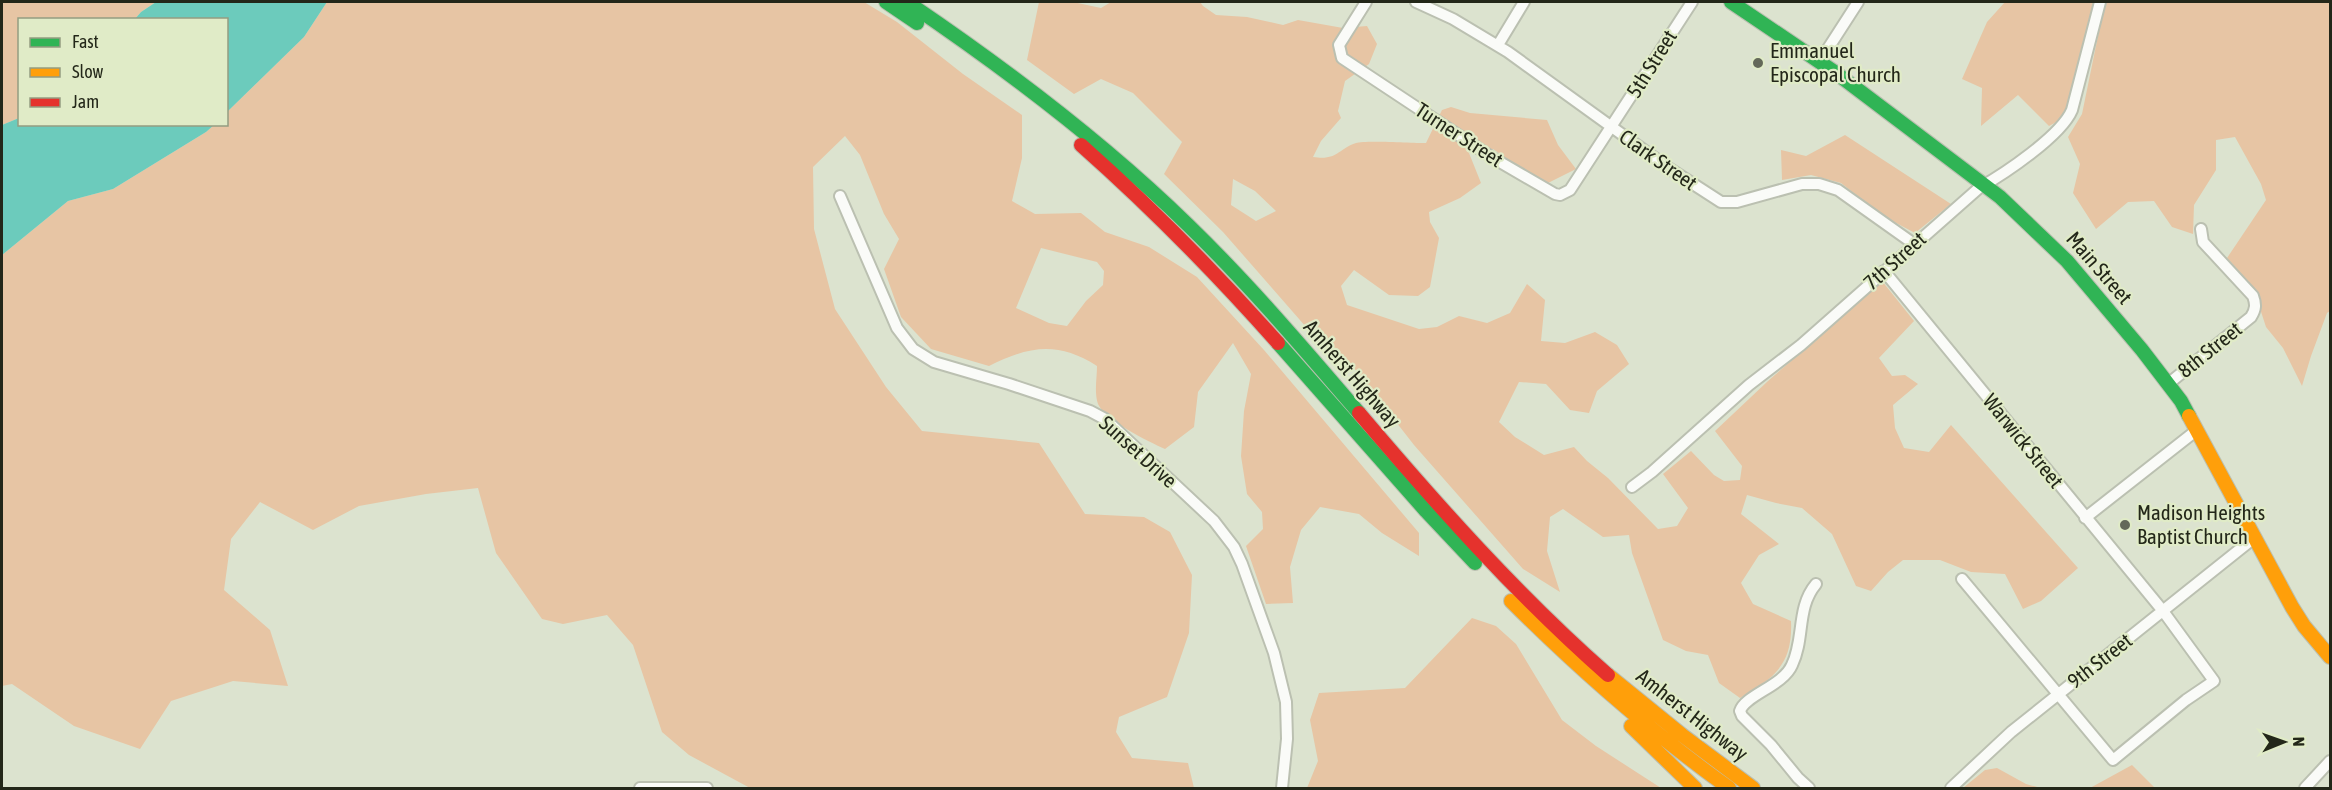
<svg xmlns="http://www.w3.org/2000/svg" width="2332" height="790" font-family="'Asap Condensed',sans-serif">
  <style>
    .green { fill: #e7c5a4; fill-rule: evenodd }
    .water { fill: #6ccbbc }
    .lines { fill: none; stroke-linecap: round; stroke-linejoin: round }
    .street-casing { stroke: #bbc0b1; stroke-width: 14 }
    .fast-casing { stroke: #bbc0b1; stroke-width: 16 }
    .slow-casing { stroke: #bbc0b1; stroke-width: 16 }
    .jam-casing { stroke: #bbc0b1; stroke-width: 16 }
    .street { stroke: #fafbf8; stroke-width: 10 }
    .fast { stroke: #30b455; stroke-width: 14 }
    .slow { stroke: #ff9f0a; stroke-width: 14 }
    .jam { stroke: #e5322d; stroke-width: 14 }
    .poi-dot { fill: #646959; stroke: #e0ebc7; stroke-width: 2 }
    .labels { text-anchor: middle; stroke-width: 4.5; stroke-linejoin: round; paint-order: stroke }
    .poi-label { font-size: 21px; fill: #232719; stroke: #e0ebc7; text-anchor: start }
    .street-label { font-size: 21px; fill: #232719; stroke: #e0ebc7 }
  </style>
  <rect width="100%" height="100%" fill="#dce3cf"/>
  <!-- green -->
  <path class="green" d="M2,2H156L141,12L135,19L20,20L19,118L2,125Z
    M327,2H864L897,22L963,74L1022,115V158L1012,201L1035,214L1081,213L1105,232L1149,247L1197,277L1264,350L1419,533V556L1382,533L1359,514L1320,507L1301,530L1290,567L1293,603L1266,604L1246,546L1263,529L1262,512L1247,494L1241,456L1244,411L1251,374L1233,343L1198,392L1194,427L1165,449C1149,442 1105,420 1098,404C1094,392 1097,378 1097,366C1058,341 1029,346 989,366L931,349L901,317L884,269L899,239L884,214L860,155L845,136L813,167L814,229L835,309L886,387L922,431L1039,443L1085,514L1144,517L1170,532L1192,575L1189,633L1167,697L1119,717L1116,732L1132,758L1188,763L1194,788H750L689,755L662,732L633,645L607,615L563,624L542,619L496,553L478,488L426,494L359,506L313,530L260,502L231,539L224,590L270,630L288,686L233,681L171,701L140,749L74,726L12,684L2,686V255L68,201L113,189L206,132L214,125L226,124L227,112L304,37ZM1041,248L1097,262L1104,271L1103,285L1086,301L1067,326L1049,323L1016,308Z
    M1039,2H1073L1101,8L1111,2H1200L1203,6L1216,15L1247,17L1283,25L1298,20L1343,28L1367,26L1377,44L1369,64L1345,81L1338,111L1341,118L1321,141L1313,157C1337,161 1338,149 1356,143C1364,140 1413,143 1426,143L1442,110L1451,107L1470,113L1547,120L1558,145L1576,169L1548,183L1520,168L1493,149L1469,153L1481,183L1460,198L1429,212L1430,222L1439,238L1430,287L1418,296L1389,295L1354,270L1341,286L1347,305L1419,329L1437,327L1459,316L1487,323L1510,313L1527,284L1545,300L1541,341L1565,343L1595,332L1617,345L1629,364L1597,391L1589,413L1570,410L1546,384L1519,382L1499,422L1515,437L1544,455L1574,447L1587,461L1608,478L1658,529L1677,526L1688,508L1663,474L1691,451L1714,475L1724,481L1740,480L1742,466L1715,431L1768,381L1882,281L1914,321L1879,358L1892,376L1905,375L1918,384L1893,405L1895,428L1904,448L1929,452L1951,425L2078,568L2041,601L2023,609L2005,574L1971,572L1940,560H1903L1888,572L1871,591L1856,586L1832,534L1802,508L1776,503L1747,495L1741,514L1779,544L1759,555L1741,583L1753,604L1791,621C1793,665 1774,678 1740,698L1719,683L1708,655L1686,651L1663,640L1632,553L1629,535L1603,537L1563,509L1550,517L1547,551L1560,592L1523,569L1414,445L1350,363L1313,335L1223,232L1164,174L1182,142L1133,93L1101,79L1074,94L1027,60ZM1233,179L1255,191L1276,211L1256,221L1231,205Z
    M2005,2H2096L2064,118L2049,126L2018,95L1981,126L1982,88L1962,79L1987,22Z
    M2105,2H2330V311L2327,313L2311,356L2302,386L2283,348L2266,327L2253,287L2227,258L2266,200L2261,184L2235,137L2216,140V170L2194,205L2193,234L2172,227L2154,201L2128,202L2096,229L2073,193L2080,164L2068,137L2082,114Z
    M1845,135L1951,204L1915,233L1883,216L1841,183L1811,175L1782,180L1781,150L1806,156Z
    M1472,618L1496,626L1516,644L1562,720L1596,746L1661,788H1307L1318,761L1310,720L1319,693L1405,688Z
    M2132,765L2155,788H2090Z
    M1997,768L2026,784L2041,788H1963L1985,770Z"/>
  <!-- water -->
  <path class="water" d="M156,2H327L304,37L227,112L226,20L135,19L141,12Z
    M19,118L20,124L214,125L206,132L113,189L68,201L2,255V125Z"/>
  <g class="lines">
    <!-- street casing -->
    <g class="street-casing">
      <path id="street" d="M1366,2L1339,45L1342,58L1493,158L1555,194L1560,195L1570,190L1692,2
        M1416,2L1453,19L1508,52L1670,169L1721,202H1737L1802,184H1819L1838,190L1914,244
        M1498,45L1524,2
        M1820,61L1858,2
        M840,196L897,328L913,349L934,362L1009,384L1090,411L1105,419L1214,521L1234,547L1242,564L1274,653L1286,702L1287,739L1282,788
        M1884,271L2163,611L2214,681L2186,700L2113,760L1962,579
        M2168,384L2251,317C2256,309 2256,304 2253,296L2203,242L2201,229
        M1632,487L1652,472L1749,385L1801,345L1979,188C2004,174 2061,136 2072,110L2100,2
        M2085,518L2197,430
        M640,788H707
        M1809,788L1798,778L1771,745L1742,716L1740,711C1745,695 1783,686 1792,665C1805,638 1796,608 1816,584
        M1951,788L2011,732L2254,538
        M2305,788L2330,761"/>
    </g>
    <!-- fast casing -->
    <g class="fast-casing">
      <path id="fast" d="M886,2L917,23
        M907,2C1006,69 1102,141 1188,225C1249,284 1304,349 1359,413
        M1731,2L1836,73L2000,197L2067,261L2142,350L2181,401L2189,416
        M1278,343L1426,511L1475,563"/>
    </g>
    <!-- slow casing -->
    <g class="slow-casing">
      <path id="slow" d="M2189,416L2292,607L2304,626L2330,657
        M1511,601C1579,669 1651,732 1729,788
        M1608,675L1682,735L1753,788
        M1631,726L1695,788"/>
    </g>
    <!-- jam casing -->
    <g class="jam-casing">
      <path id="jam" d="M1081,145C1151,207 1216,273 1278,343
        M1359,413C1437,505 1517,595 1608,675"/>
    </g>
    <!-- street -->
    <use href="#street" class="street"/>
    <!-- fast -->
    <use href="#fast" class="fast"/>
    <!-- slow -->
    <use href="#slow" class="slow"/>
    <!-- jam -->
    <use href="#jam" class="jam"/>
  </g>
  <!-- markers -->
  <g class="poi-dot">
    <circle cx="1758" cy="63" r="6"/>
    <circle cx="2125" cy="525" r="6"/>
  </g>
  <g class="labels">
    <!-- poi labels -->
    <g class="poi-label">
      <text x="1770" y="58">Emmanuel<tspan x="1770" dy="24">Episcopal Church</tspan></text>
      <text x="2137" y="520">Madison Heights<tspan x="2137" dy="24">Baptist Church</tspan></text>
    </g>
    <!-- street labels -->
    <g class="street-label">
      <text transform="translate(1652 64) rotate(-58)" y="7">5th Street</text>
      <text transform="translate(1459 135) rotate(33)" y="7">Turner Street</text>
      <text transform="translate(1658 160) rotate(35)" y="7">Clark Street</text>
      <text transform="translate(1895 261) rotate(-42)" y="7">7th Street</text>
      <text transform="translate(2099 268) rotate(49)" y="7">Main Street</text>
      <text transform="translate(2210 350) rotate(-39)" y="7">8th Street</text>
      <text transform="translate(1352 374) rotate(49)" y="7">Amherst Highway</text>
      <text transform="translate(2023 441) rotate(51)" y="7">Warwick Street</text>
      <text transform="translate(1138 452) rotate(42)" y="7">Sunset Drive</text>
      <text transform="translate(2100 661) rotate(-38)" y="7">9th Street</text>
      <text transform="translate(1692 715) rotate(38)" y="7">Amherst Highway</text>
    </g>
  </g>
  <!-- border -->
  <rect width="2332" height="790" fill="none" stroke="#232719" stroke-width="6"/>
  <!-- legend -->
  <rect x="18" y="18" width="210" height="108" fill="#e0ebc7" stroke="#949d81" stroke-width="1.5"/>
  <rect x="30" y="38" width="30" height="9" fill="#30b455" stroke="#949d81" stroke-width="1.5"/>
  <text x="72" y="48" font-size="18" fill="#232719">Fast</text>
  <rect x="30" y="68" width="30" height="9" fill="#ff9f0a" stroke="#949d81" stroke-width="1.5"/>
  <text x="72" y="78" font-size="18" fill="#232719">Slow</text>
  <rect x="30" y="98" width="30" height="9" fill="#e5322d" stroke="#949d81" stroke-width="1.5"/>
  <text x="72" y="108" font-size="18" fill="#232719">Jam</text>
  <!-- north arrow -->
  <g transform="translate(2284 742) rotate(89)" stroke="#e0ebc7" stroke-width="4.5" paint-order="stroke">
  <path d="M0-4.5L10 22L0 15L-10 22Z" fill="#232719"/>
  <text y="-9" font-size="16" font-weight="bold" text-anchor="middle" fill="#232719">N</text>
  </g>
</svg>
